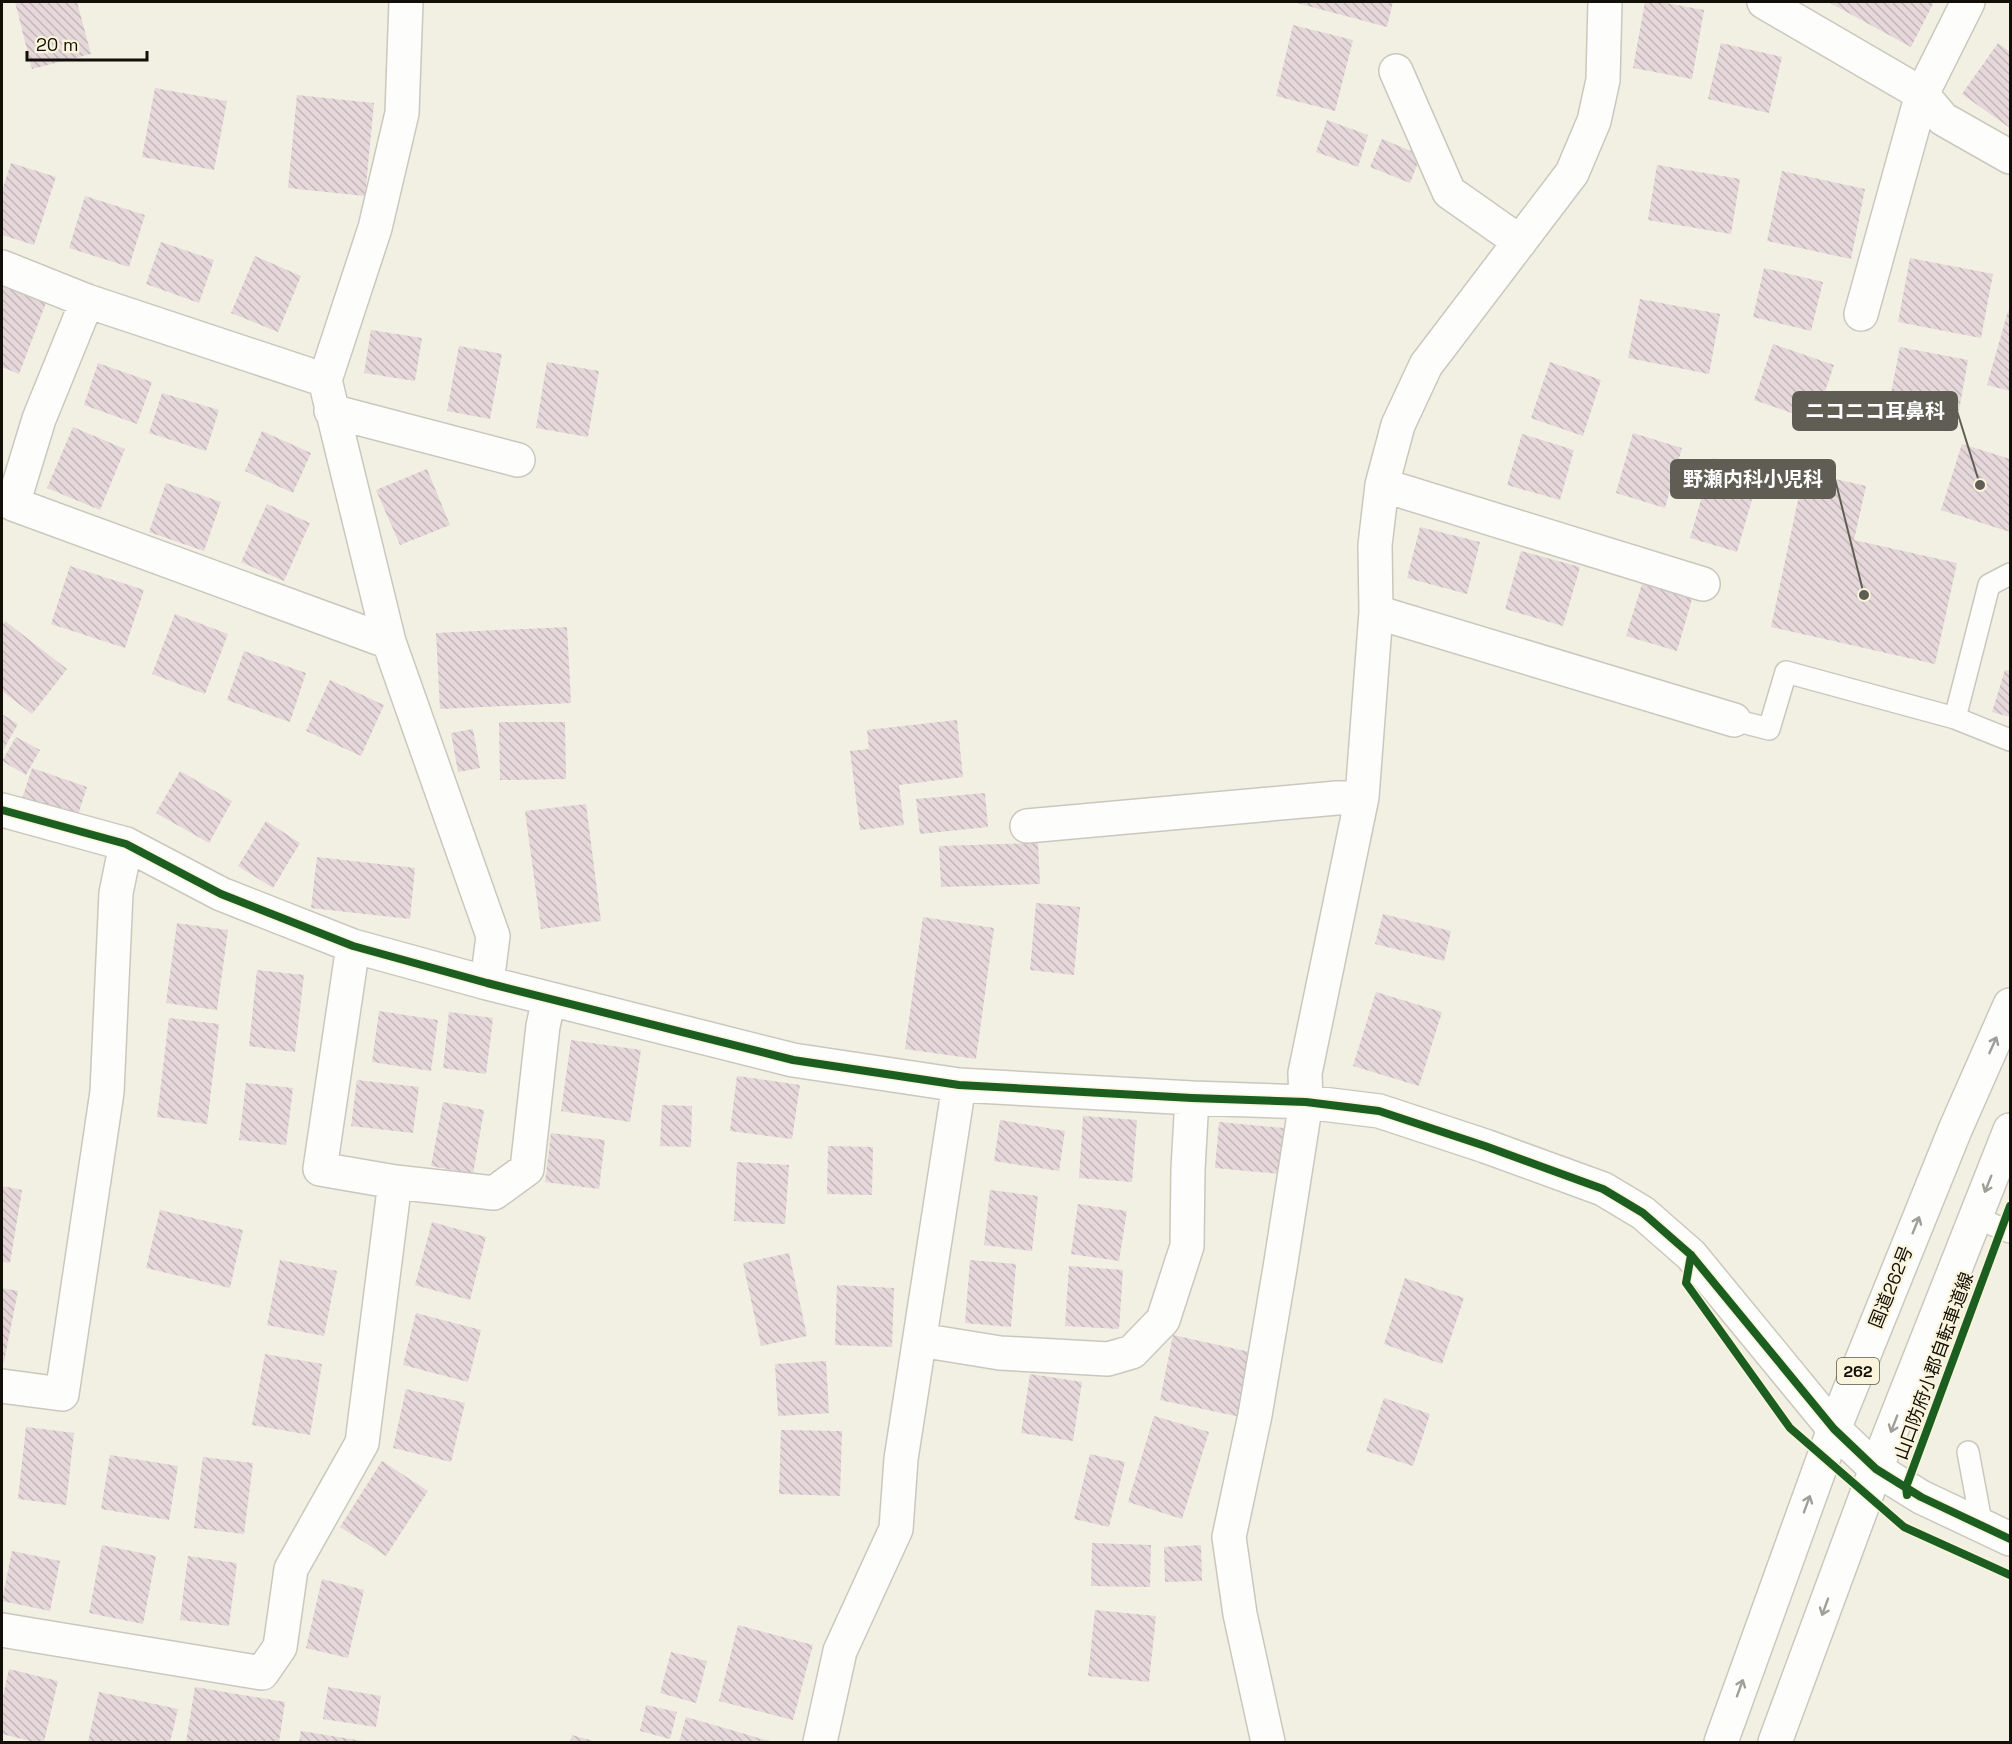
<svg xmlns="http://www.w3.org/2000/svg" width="2012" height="1744" font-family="'Space Grotesk','Noto Sans JP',sans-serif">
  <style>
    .building { fill: url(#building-back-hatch) }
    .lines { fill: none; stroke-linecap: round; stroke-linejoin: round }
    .service-casing { stroke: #cac8be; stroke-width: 24 }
    .minor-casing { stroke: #cac8be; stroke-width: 36 }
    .trunk-casing { stroke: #cac8be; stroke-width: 36 }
    .service { stroke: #fdfdfb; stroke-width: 21 }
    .minor { stroke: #fdfdfb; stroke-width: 33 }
    .trunk { stroke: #fdfdfb; stroke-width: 33 }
    .cycleway-casing { stroke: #f9f4db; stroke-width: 11 }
    .cycleway { stroke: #1b5e20; stroke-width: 8 }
    .oneway { stroke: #9f9e99 }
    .labels { text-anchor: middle; stroke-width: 4.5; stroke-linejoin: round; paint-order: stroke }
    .shield { fill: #f9f4db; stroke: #575447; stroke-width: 1.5 }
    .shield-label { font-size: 16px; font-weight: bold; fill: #110f07 }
    .street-label { font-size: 18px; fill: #110f07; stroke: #f9f4db }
    .leader { fill: none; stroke: #605e54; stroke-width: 2 }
    .callout-dot { fill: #605e54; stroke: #f9f4db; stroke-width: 2 }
    .callout { fill: #605e54; stroke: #605e54; stroke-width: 2 }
    .callout-label { font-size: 20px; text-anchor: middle; font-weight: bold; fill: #fff }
  </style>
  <defs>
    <pattern id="building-back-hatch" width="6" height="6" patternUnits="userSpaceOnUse" patternTransform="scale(1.5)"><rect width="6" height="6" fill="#e5d7da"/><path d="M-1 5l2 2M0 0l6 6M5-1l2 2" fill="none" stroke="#c3b7ba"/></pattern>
  </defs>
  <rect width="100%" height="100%" fill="#f2f0e2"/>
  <!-- building -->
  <path class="building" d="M15,2H77L91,54L32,69Z
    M1293,2H1393L1387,27Z
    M1645,2H1660L1704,10L1692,79L1633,68Z
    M1830,2H1934L1911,47L1830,3Z
    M1293,25L1353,40L1335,111L1276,96Z
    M1721,43L1782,57L1769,113L1708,99Z
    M1998,43L2010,52V128L1962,94Z
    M155,88L227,101L214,170L142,157Z
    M297,95L374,103L365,196L288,188Z
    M1327,120L1368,135L1358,167L1316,152Z
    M1382,139L1421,155L1410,183L1370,167Z
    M11,163L56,177L34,245L2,235V191Z
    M1657,165L1740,179L1731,234L1648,220Z
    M1782,171L1865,189L1851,259L1767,241Z
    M85,196L145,215L129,267L69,248Z
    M161,242L214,260L199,303L146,284Z
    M255,256L301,276L278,332L231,313Z
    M1910,258L1993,274L1981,338L1898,322Z
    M1764,268L1823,282L1811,331L1753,317Z
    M2,286L46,303L19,374L2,367Z
    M1640,299L1720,314L1709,374L1628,358Z
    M2008,311L2010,312V391L1987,385Z
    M371,330L422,338L415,381L364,373Z
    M1773,344L1834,365L1815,421L1754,400Z
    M459,346L502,354L490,419L447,411Z
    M1900,347L1968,360L1959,411L1890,398Z
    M547,362L599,371L588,437L536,428Z
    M1550,362L1601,380L1583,436L1531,418Z
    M98,363L152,382L137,424L84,405Z
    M162,393L219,410L206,451L149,433Z
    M73,427L125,449L100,510L47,488Z
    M262,431L311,453L293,493L245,471Z
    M1633,433L1682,448L1665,508L1616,493Z
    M1522,434L1574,450L1560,500L1507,485Z
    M1962,444L2010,459V532L1941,510Z
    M1713,458L1760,471L1737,552L1690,538Z
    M427,469L450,525L400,545L376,490Z
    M1804,472L1866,486L1854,540L1957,563L1935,664L1771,627Z
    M166,483L221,502L204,551L149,532Z
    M267,504L310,523L284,581L241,562Z
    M1420,527L1480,542L1467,594L1407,578Z
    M1521,551L1580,567L1563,626L1505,609Z
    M70,566L144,590L125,648L51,624Z
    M1642,584L1692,599L1677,651L1626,636Z
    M175,614L228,634L205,694L152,674Z
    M5,621L67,669L32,714L2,691V625Z
    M567,627L571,703L440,709L436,633Z
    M244,651L306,673L290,722L227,700Z
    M2005,670L2010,671V717L1992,712Z
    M330,680L384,705L361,756L306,731Z
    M2,714L18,724L2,752Z
    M957,720L963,777L899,785L904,825L860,830L850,751L869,749L867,730Z
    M499,722H565L566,779L500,780Z
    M473,729L480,768L458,772L451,733Z
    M16,737L40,750L26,775L2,761Z
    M32,768L87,787L77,818L22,799Z
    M180,771L232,801L209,843L156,813Z
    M985,793L988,827L920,834L916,799Z
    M586,804L601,921L541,929L525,811Z
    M266,821L300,843L273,888L238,866Z
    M1038,843L1040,884L941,887L939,846Z
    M317,857L415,868L410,919L311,908Z
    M1036,903L1080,907L1074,975L1030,970Z
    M1383,914L1451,931L1444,961L1375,944Z
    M923,917L994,928L976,1059L905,1049Z
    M177,923L228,930L217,1010L166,1003Z
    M257,970L304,975L295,1052L249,1046Z
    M1376,992L1442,1012L1419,1086L1353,1066Z
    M379,1011L438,1020L431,1071L372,1062Z
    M449,1012L493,1018L486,1074L443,1068Z
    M169,1018L219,1024L207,1124L157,1117Z
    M571,1040L641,1050L630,1122L561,1111Z
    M737,1076L800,1085L792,1139L730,1131Z
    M357,1080L419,1087L413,1133L351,1126Z
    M246,1083L293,1088L286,1145L239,1140Z
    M443,1102L484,1110L473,1174L431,1166Z
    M662,1105L692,1106L691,1147L660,1146Z
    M1083,1116L1137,1120L1132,1182L1079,1178Z
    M1000,1120L1065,1131L1059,1171L994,1161Z
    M1219,1122L1284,1128L1280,1174L1215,1168Z
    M551,1133L605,1140L599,1189L545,1182Z
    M828,1146L873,1147L872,1195L827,1194Z
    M737,1162L789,1165L785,1224L734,1221Z
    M2,1186L22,1190L10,1263L2,1262Z
    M990,1190L1038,1196L1032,1251L984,1245Z
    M1078,1204L1127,1211L1119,1261L1071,1254Z
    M160,1210L243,1230L230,1288L146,1268Z
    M432,1222L486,1237L470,1300L415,1285Z
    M789,1253L807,1336L761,1346L743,1263Z
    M280,1260L337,1271L324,1336L267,1325Z
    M970,1260L1016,1264L1011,1327L965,1323Z
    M1069,1266L1123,1270L1119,1329L1065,1326Z
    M1405,1278L1464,1298L1442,1364L1384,1344Z
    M837,1285L894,1288L892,1347L835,1345Z
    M2,1288L18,1291L4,1362H2Z
    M416,1313L481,1330L468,1382L403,1365Z
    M1173,1335L1254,1353L1241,1417L1160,1400Z
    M265,1354L322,1364L310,1435L252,1425Z
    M826,1361L829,1413L778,1416L775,1364Z
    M1030,1374L1082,1382L1073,1441L1021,1433Z
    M406,1389L465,1403L451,1462L393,1448Z
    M1384,1398L1430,1414L1413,1466L1366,1451Z
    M1154,1416L1209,1432L1182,1519L1128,1502Z
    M26,1427L74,1433L66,1505L18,1499Z
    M781,1430L842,1431L840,1496L779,1494Z
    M1090,1454L1125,1462L1109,1527L1074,1519Z
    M110,1455L178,1466L169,1520L101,1509Z
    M203,1457L253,1463L244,1534L194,1528Z
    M382,1461L428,1491L386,1556L340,1527Z
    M1092,1543L1151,1545L1150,1587L1091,1586Z
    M102,1545L156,1556L143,1624L89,1613Z
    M1201,1545L1202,1581L1165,1582L1164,1547Z
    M12,1551L60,1561L50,1611L2,1601Z
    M188,1556L237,1563L229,1626L180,1620Z
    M322,1579L364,1590L348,1658L306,1648Z
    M1095,1610L1156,1616L1149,1682L1088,1676Z
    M738,1625L813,1645L793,1720L719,1701Z
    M671,1652L707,1661L696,1703L660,1693Z
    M9,1669L58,1681L44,1742H34L2,1734V1701Z
    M195,1687L285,1702L279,1742H186Z
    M328,1687L381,1696L376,1727L323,1719Z
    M99,1692L178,1709L170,1742H88Z
    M646,1705L677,1712L670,1739L640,1731Z
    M686,1717L773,1742H679Z
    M301,1731L363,1741L362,1742H299Z
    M572,1735L597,1742H570Z"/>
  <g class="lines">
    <!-- service casing -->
    <g class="service-casing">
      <path id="service" d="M2010,574L1989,585L1955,718L2010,740
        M1734,720L1769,729L1786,672L1955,718
        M1975,1217L2010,1232
        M1968,1452L1982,1527"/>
    </g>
    <!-- minor casing -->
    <g class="minor-casing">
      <path id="minor" d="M406,2L402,113L375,228L325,380L389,642L493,936L487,983
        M1764,2L1922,94L1861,314
        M1968,2L1922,94L1943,119L2010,157
        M1396,71L1449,192L1520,242
        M2,267L87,301
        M325,380L87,301L39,419L13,504L389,642
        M331,411L518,460
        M1382,485L1703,584
        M1376,612L1734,720
        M2,810L126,844L221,894L353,946L487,983L793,1060L959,1085L1192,1098L1306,1102L1379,1111L1485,1146L1603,1189L1643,1213L1691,1255L1834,1429L1876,1469L1921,1497L2010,1539
        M1027,826L1337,798L1362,797
        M395,1182L494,1193L527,1169L543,1026L549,999
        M920,1340L1000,1353L1108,1359L1132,1352L1163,1320L1187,1246L1188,1169L1192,1098
        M2,1386L62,1394L107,1092L116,893L126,844
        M2,1630L262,1673L280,1647L291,1569L362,1443L395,1182L320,1169L353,946
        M820,1742L840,1651L896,1529L901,1459L959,1085
        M1268,1742L1240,1614L1229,1537L1255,1415L1280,1268L1306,1102L1305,1073L1362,797L1376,612L1375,545L1382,485L1398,425L1426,365L1572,173L1594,121L1603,80L1605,2"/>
    </g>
    <!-- trunk casing -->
    <g class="trunk-casing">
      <path id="trunk" d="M1721,1742L1834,1429L1955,1130L2010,1005
        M1775,1742L1876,1469L2010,1130"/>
    </g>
    <!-- service -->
    <use href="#service" class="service"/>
    <!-- minor -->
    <use href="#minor" class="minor"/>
    <!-- trunk -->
    <use href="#trunk" class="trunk"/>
    <!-- cycleway casing -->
    <g class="cycleway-casing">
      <path id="cycleway" d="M2,810L126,844L221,894L353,946L487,983L793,1060L959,1085L1192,1098L1306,1102L1379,1111L1485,1146L1603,1189L1643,1213L1691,1255L1834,1429L1876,1469L1921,1497L2010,1539
        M1691,1255L1686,1283L1790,1428L1904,1527L2010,1575
        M1907,1495L1906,1487L2010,1206"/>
    </g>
    <!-- cycleway -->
    <use href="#cycleway" class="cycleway"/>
  </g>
  <!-- one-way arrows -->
  <defs><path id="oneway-shaft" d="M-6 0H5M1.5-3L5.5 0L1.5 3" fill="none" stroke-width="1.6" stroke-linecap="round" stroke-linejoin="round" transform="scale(1.5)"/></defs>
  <g class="oneway">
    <use href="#oneway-shaft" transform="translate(1993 1045) rotate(-66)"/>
    <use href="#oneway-shaft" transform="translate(1988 1184) rotate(112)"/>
    <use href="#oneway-shaft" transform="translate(1916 1225) rotate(-68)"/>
    <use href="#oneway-shaft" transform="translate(1894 1424) rotate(111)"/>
    <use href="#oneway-shaft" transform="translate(1807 1504) rotate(-70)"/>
    <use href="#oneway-shaft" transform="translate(1825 1607) rotate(110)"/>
    <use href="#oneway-shaft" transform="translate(1740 1688) rotate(-70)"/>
  </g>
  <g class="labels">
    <!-- shield labels -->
    <rect class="shield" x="1837" y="1358" width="42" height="26" rx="4.5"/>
    <g class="shield-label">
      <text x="1858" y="1377">262</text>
    </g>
    <!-- street labels -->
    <g class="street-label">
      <text transform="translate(1891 1287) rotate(-68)" y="6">国道262号</text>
      <text transform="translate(1934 1366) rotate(-70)" y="6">山口防府小郡自転車道線</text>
    </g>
  </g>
  <!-- callouts -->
  <path class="leader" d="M1980 485L1957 411M1864 595L1835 479"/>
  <g class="callout-dot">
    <circle cx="1980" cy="485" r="6"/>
    <circle cx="1864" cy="595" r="6"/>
  </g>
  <g class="callout">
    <rect x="1793" y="392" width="164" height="38" rx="6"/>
    <rect x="1671" y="460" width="164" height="38" rx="6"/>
  </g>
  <g class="callout-label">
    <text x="1875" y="418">ニコニコ耳鼻科</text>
    <text x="1753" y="486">野瀬内科小児科</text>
  </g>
  <!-- border -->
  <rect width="2012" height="1744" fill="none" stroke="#110f07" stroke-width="6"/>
  <!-- scale -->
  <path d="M27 51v9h120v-9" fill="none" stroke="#110f07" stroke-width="3"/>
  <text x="36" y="51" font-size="18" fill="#110f07" stroke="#f9f4db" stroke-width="4.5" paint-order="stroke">20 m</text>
</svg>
